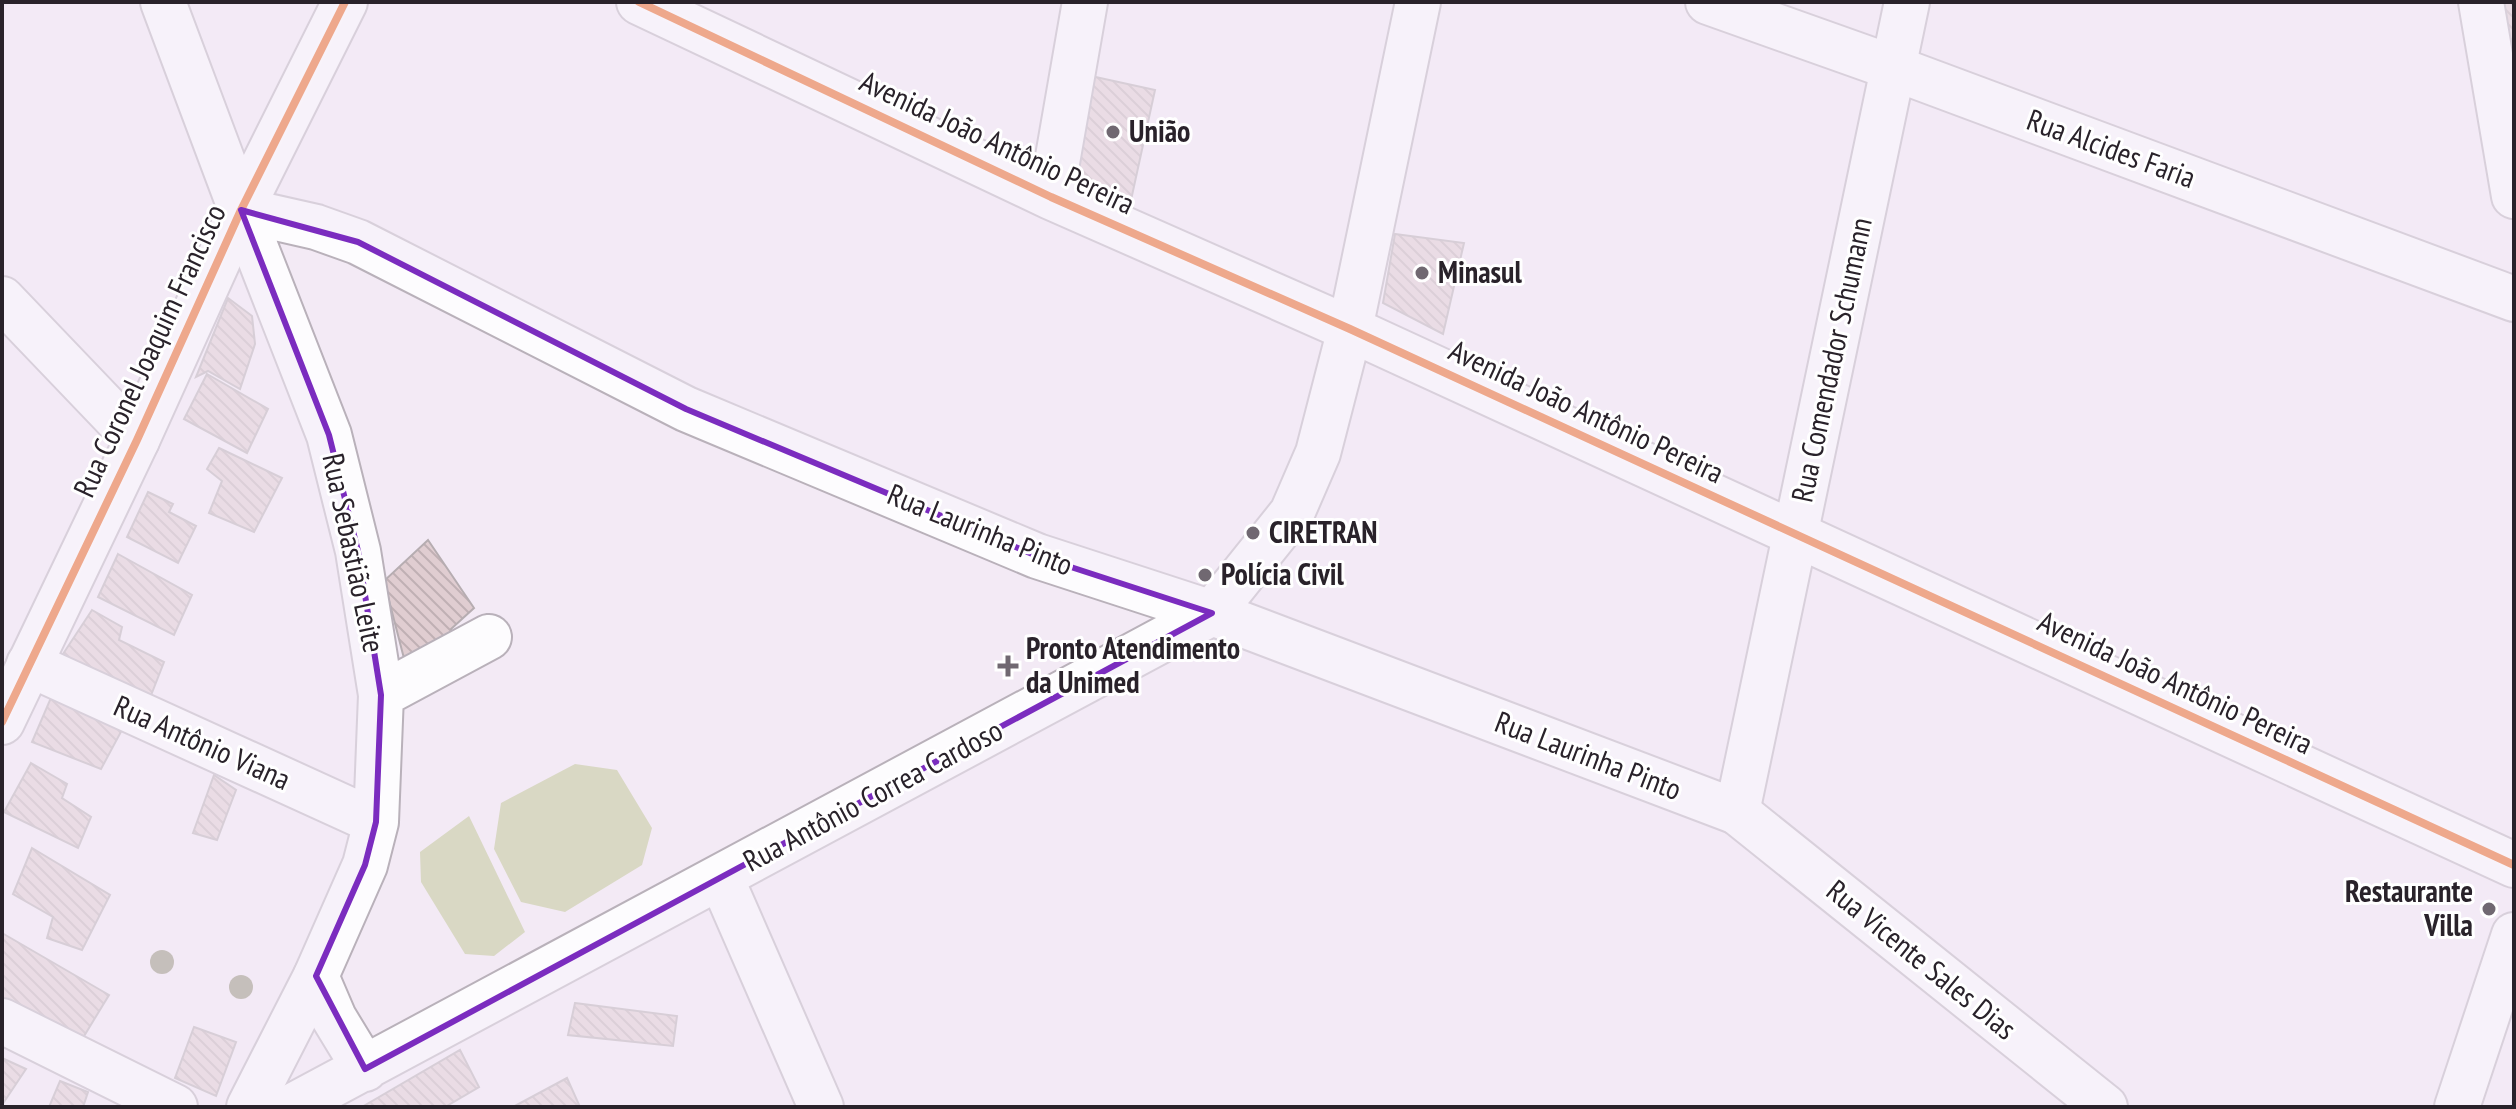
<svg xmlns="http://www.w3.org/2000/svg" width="2516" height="1109" font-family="'PT Sans Narrow',sans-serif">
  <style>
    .green { fill: #d9d8c4 }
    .building { fill: url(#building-back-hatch); stroke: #b6adb1; stroke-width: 2 }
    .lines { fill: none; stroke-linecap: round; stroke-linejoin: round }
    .street-casing { stroke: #b9b1ba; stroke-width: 48 }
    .secondary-casing { stroke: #b9b1ba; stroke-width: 48 }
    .street { stroke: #fdfcfe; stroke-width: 44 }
    .secondary { stroke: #fdfcfe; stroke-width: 44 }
    .cycleway-casing { stroke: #fff; stroke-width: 13 }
    .cycleway { stroke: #e8590c; stroke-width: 8 }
    .tree { fill: #8f8c74 }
    .marked { fill: none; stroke: #7b2cbf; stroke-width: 6; stroke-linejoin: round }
    .poi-dot { fill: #706871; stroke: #fff; stroke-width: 3 }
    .labels { text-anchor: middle; stroke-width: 6; stroke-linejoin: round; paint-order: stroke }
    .poi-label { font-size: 30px; font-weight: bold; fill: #29222a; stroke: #fff; text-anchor: start }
    .street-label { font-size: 30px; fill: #29222a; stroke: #fff }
  </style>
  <defs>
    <pattern id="building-back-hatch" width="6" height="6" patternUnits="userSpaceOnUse" patternTransform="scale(2)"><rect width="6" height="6" fill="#e0cdd1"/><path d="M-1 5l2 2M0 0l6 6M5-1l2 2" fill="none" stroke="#c0b0b4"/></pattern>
  </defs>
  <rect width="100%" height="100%" fill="#f3eaf5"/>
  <!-- green -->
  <path class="green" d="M575,764L617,770L652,828L642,865L565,912L521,902L494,849L501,803Z
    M469,816L525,932L494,956L465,954L421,882L420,852Z"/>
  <!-- building -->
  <path class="building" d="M2498,2H2514V91Z
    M1091,76L1155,90L1131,200L1071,174Z
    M1395,234L1464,243L1443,334L1383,303Z
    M228,298L252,316L255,344L240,389L208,371L196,377Z
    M207,374L268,409L247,453L184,419Z
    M219,448L282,478L254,532L209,513L222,481L207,469Z
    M148,492L173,504L169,512L196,526L178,563L127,537Z
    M428,540L474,608L451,629L455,642L407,670L384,581Z
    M118,554L192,595L174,635L98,597Z
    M92,610L122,627L119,640L164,662L148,703L59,660Z
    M53,693L123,728L101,769L32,742Z
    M31,763L67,784L62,798L91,817L78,848L4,812Z
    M214,775L236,790L217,840L193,833Z
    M32,848L110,895L82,950L47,938L53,917L13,894Z
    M2,933L109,995L78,1046L2,999Z
    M575,1003L677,1016L673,1046L568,1035Z
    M194,1027L236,1042L216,1096L175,1078Z
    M460,1050L479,1087L445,1107H362Z
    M2,1058L26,1069L2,1105Z
    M567,1078L580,1107H513Z
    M60,1081L88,1092L83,1107H49Z"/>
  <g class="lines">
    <!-- street casing -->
    <g class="street-casing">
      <path id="street" d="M163,2L241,210L329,435L358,551L381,695L376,822L365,865L316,976L249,1107
        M639,2L1051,197L1350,329L2514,865
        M1708,2L1891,67L2514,299
        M2481,2L2514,196
        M1051,197L1085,2
        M241,210L316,227L358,242L686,409L1037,556L1212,613
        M2,299L137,440
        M29,664L376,822
        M381,695L489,637
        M1737,812L2105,1107
        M721,878L821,1107
        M2,1021L175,1107
        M2457,1107L2514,935"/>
    </g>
    <!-- secondary casing -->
    <g class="secondary-casing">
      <path id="secondary" d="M1212,613L1737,812L1907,2
        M2,722L137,440L241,210L345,2
        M316,976L334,1018L365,1069
        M291,1107L1212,613L1292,513L1318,453L1350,329L1418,2"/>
    </g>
    <!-- street -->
    <use href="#street" class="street"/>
    <!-- secondary -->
    <use href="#secondary" class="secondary"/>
    <!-- cycleway casing -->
    <g class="cycleway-casing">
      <path id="cycleway" d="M639,2L1051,197L1350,329L2514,865
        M2,722L137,440L241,210L345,2"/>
    </g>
    <!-- cycleway -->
    <use href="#cycleway" class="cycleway"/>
  </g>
  <!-- trees -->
  <g class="tree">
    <circle cx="162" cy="962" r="12"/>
    <circle cx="241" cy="987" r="12"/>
  </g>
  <!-- marked area -->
  <path d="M0 0H2516V1109H0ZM241,210L358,242L686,409L1037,556L1212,613L365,1069L316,976L365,865L376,822L381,695L358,551L329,435Z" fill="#f3eaf5" fill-opacity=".55" fill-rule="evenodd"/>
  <path class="marked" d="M241,210L358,242L686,409L1037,556L1212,613L365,1069L316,976L365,865L376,822L381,695L358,551L329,435Z"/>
  <!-- markers -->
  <g class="poi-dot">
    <circle cx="1113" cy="132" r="8"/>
    <circle cx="1422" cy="273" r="8"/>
    <circle cx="1253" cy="533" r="8"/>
    <circle cx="1205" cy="575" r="8"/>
    <path d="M1004 654h8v8h8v8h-8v8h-8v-8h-8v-8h8z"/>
    <circle cx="2489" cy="909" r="8"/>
  </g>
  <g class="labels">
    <!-- poi labels -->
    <g class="poi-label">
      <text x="1129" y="142">União</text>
      <text x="1438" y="283">Minasul</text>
      <text x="1269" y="543">CIRETRAN</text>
      <text x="1221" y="585">Polícia Civil</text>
      <text x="1026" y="659">Pronto Atendimento<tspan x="1026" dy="34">da Unimed</tspan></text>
      <text x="2473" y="902" text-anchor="end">Restaurante<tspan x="2473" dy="34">Villa</tspan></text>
    </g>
    <!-- street labels -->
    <g class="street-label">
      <text transform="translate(997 143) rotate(25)" y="10">Avenida João Antônio Pereira</text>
      <text transform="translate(2111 149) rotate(20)" y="10">Rua Alcides Faria</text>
      <text transform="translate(150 351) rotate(-65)" y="10">Rua Coronel Joaquim Francisco</text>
      <text transform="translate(1832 360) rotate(-78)" y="10">Rua Comendador Schumann</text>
      <text transform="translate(1586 412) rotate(25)" y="10">Avenida João Antônio Pereira</text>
      <text transform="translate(980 530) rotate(22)" y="10">Rua Laurinha Pinto</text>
      <text transform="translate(353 553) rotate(78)" y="10">Rua Sebastião Leite</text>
      <text transform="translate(2175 683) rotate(25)" y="10">Avenida João Antônio Pereira</text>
      <text transform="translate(202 743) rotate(24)" y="10">Rua Antônio Viana</text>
      <text transform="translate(1588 756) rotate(21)" y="10">Rua Laurinha Pinto</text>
      <text transform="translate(873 796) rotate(-28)" y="10">Rua Antônio Correa Cardoso</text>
      <text transform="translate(1921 960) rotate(39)" y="10">Rua Vicente Sales Dias</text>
    </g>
  </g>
  <!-- border -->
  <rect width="2516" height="1109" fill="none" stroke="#29222a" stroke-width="8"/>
</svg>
